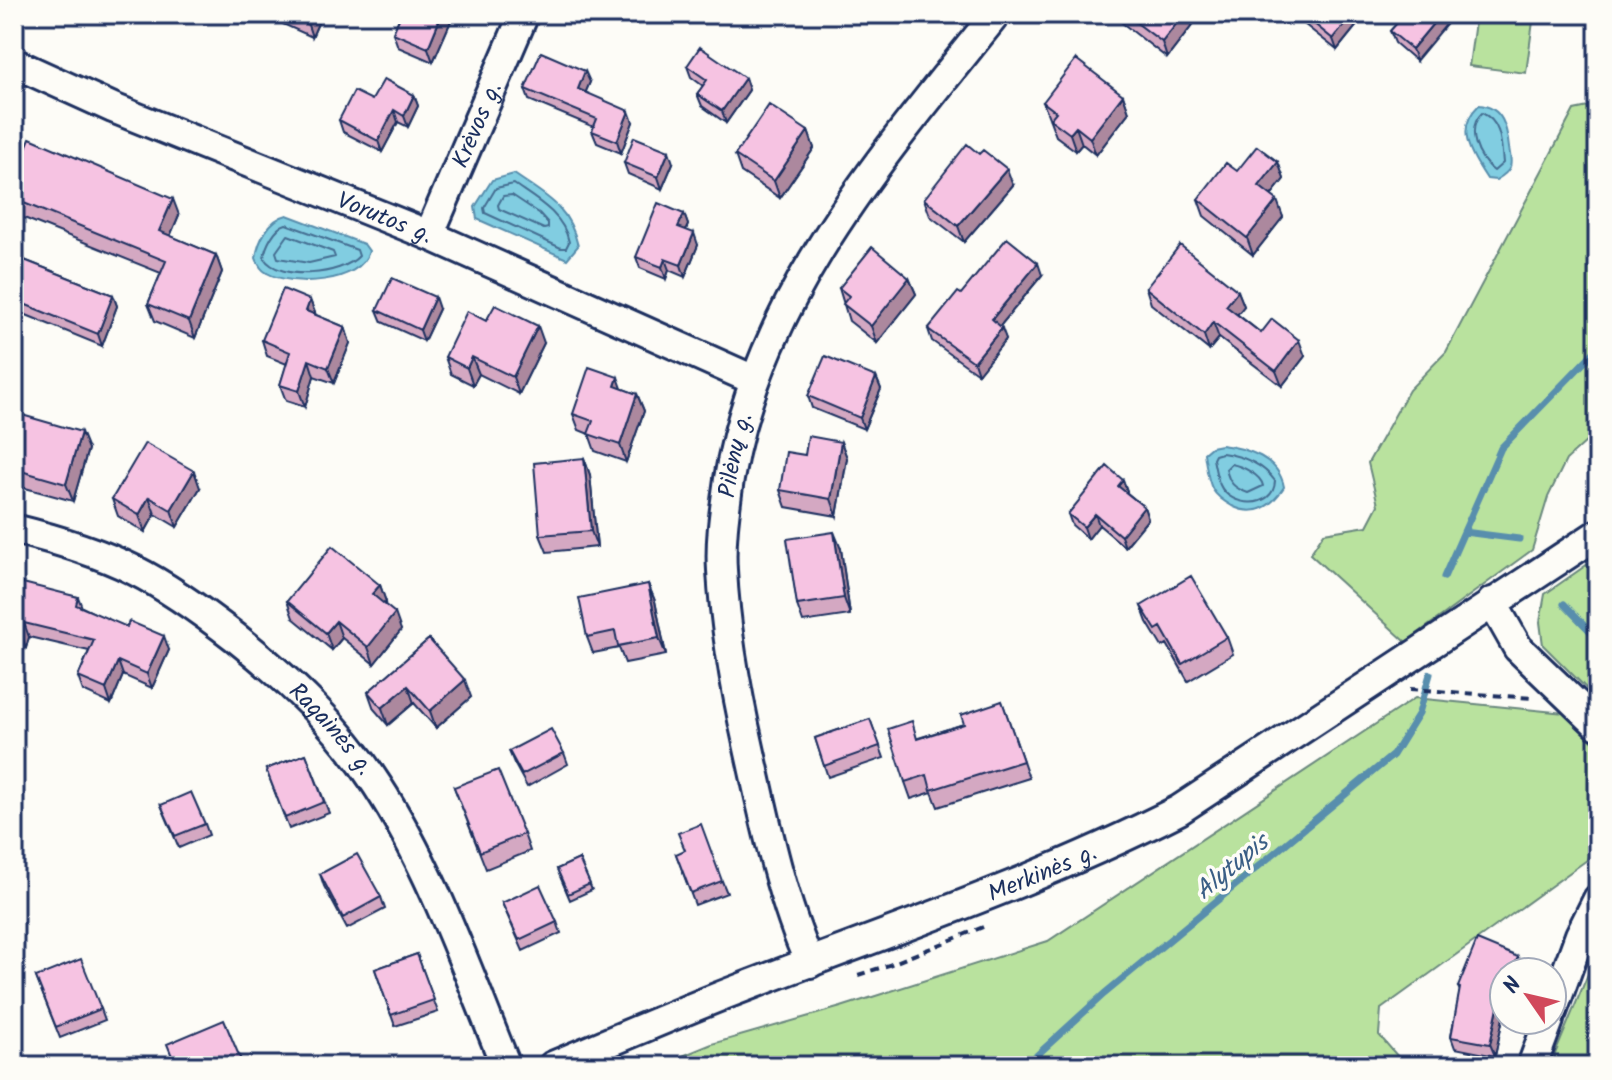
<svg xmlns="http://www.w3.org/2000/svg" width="1612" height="1080" font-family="Kalam,sans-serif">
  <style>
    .green { fill: #b9e29e; stroke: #6a887e; stroke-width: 2 }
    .water { fill: #81cde1; stroke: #588ead; stroke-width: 2 }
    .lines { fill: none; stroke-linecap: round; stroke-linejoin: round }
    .shore { stroke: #446e92; stroke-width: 2 }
    .stream { stroke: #588ead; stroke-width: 7 }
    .street-casing { stroke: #1b2f5e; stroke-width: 34 }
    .path { stroke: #1b2f5e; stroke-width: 4; stroke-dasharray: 8 6; stroke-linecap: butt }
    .street { stroke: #fdfcf7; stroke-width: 28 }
    .wall { fill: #d4a8c2; stroke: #1b2f5e; stroke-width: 2 }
    .shaded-wall { fill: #ac889e; stroke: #1b2f5e; stroke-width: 2 }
    .building { fill: #f6c3e2; stroke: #1b2f5e; stroke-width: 2 }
    .labels { text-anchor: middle; stroke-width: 7; stroke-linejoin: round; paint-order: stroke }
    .street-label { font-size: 24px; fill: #1b2f5e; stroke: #fdfcf7 }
    .water-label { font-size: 26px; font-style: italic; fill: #3a5e85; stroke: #fdfcf7 }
  </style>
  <rect width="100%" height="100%" fill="#fdfcf7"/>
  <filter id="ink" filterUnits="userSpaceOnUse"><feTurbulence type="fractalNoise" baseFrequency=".0125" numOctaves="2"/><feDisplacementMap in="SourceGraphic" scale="16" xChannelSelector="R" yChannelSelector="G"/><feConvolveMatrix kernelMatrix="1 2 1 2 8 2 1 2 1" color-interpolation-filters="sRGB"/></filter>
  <g filter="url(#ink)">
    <!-- green -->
    <path class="green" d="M1476,14H1534L1526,73L1469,66Z
      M1598,105V431L1566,460L1548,497L1532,550L1406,642L1310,554L1324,533L1367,526L1378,505L1368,463L1409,390L1446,352L1574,110Z
      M1598,557V700L1543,645L1540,622L1545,594Z
      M1415,698L1565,713L1598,747V816L1587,860L1381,1009L1379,1035L1406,1066H658L712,1044L841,1007L1048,941Z
      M1598,950V1066H1550Z"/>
    <!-- water -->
    <path class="water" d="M1479,105C1503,107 1507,128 1509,148C1510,154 1512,161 1510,167C1508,173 1501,177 1496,180L1487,179C1471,154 1454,129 1479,105Z
      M514,174C546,196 569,206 578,246L567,259L477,219L475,207L492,180Z
      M287,215L364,244L369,251C361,284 291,287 267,273C261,270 258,264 256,258C258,241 269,219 287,215Z
      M1221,445C1247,448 1279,458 1284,487C1271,508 1254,517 1232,506C1225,502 1217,497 1213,490C1207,480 1206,464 1204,453L1211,447Z"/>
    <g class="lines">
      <!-- shore -->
      <path class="shore" d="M1482,113C1502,122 1501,144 1503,163L1494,171C1478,160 1465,129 1482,113Z
        M514,184C537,200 563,214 569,242L566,248H561L485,213L484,208L496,188Z
        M512,195L539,213L548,223V228L544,229L499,209L498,205L503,196Z
        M286,224L357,250L359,256C342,275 279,282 264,258C265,246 275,227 286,224Z
        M288,235L333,252L335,257L309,263L278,258L276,252Z
        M1222,453C1243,456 1262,463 1275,481C1274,510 1230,508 1220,485C1216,477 1215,467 1213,459L1215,455Z
        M1231,464C1242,466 1261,475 1263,486L1248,493C1234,488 1229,483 1226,469Z"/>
      <!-- stream -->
      <path class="stream" d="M1464,532L1519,539
        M1444,577L1501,448L1598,348
        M1564,604L1598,639
        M1025,1066L1104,994L1393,755L1419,713L1430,674"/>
      <!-- street casing -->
      <g class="street-casing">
        <g id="street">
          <path id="s1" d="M14,63L113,108L429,235L754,380"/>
          <path id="s2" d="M429,235L524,14"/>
          <path id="s3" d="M14,529C55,539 96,551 134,570C170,588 204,613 235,637C290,681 339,726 377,785C433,871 467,971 506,1066"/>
          <path d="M1492,602L1518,648L1598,725"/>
          <path id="s4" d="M810,963C781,900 764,816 749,748C736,690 725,629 722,570C720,540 725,508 729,479C759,296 884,154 996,14"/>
          <path d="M1552,1012L1580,935L1598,899"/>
          <path id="s5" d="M553,1066C607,1043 661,1020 716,998C871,937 1030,886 1179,810L1598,534"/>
          <path d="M1532,1066L1549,1020"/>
        </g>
      </g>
      <!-- path -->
      <path class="path" d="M1410,689L1532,698
        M858,975L889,965L988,925"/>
      <!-- street -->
      <use href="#street" class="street"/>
    </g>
    <!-- wall -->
    <path class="wall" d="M279,14H322L312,37L283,24Z
      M401,14H454L433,62L398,47L393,33Z
      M1115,14H1201L1167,58L1117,19Z
      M1298,14H1366L1337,50L1300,21Z
      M1405,14L1416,61L1395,43L1390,31Z
      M687,66L745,78L749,90L726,123L702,106L697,94L703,86L691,77Z
      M590,82L585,93L633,122L621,153L597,143L592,131L594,127L529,100L525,89Z
      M414,95L418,106L408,127L398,122L382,152L343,132L339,120L372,100Z
      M1123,95L1129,112L1096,155L1082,144L1076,151L1056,136L1043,102Z
      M808,131L814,148L780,198L741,172L735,155Z
      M1278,162L1284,179L1271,195L1283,217L1253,255L1204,216L1198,199L1237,171Z
      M624,163H673L662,189L628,174Z
      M14,177L179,215L170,236L216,255L222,272L195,338L155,321L148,304L161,273L14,214Z
      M1013,185L964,242L930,216L924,199Z
      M684,214L688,225L686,230L698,245L685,277L669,270L666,279L640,268L636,257Z
      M14,256L113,295L117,306L102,346L14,310Z
      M1042,275L1000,326L1006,339L978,374L932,341L928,329L961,294Z
      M909,278L916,294L877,343L849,321L839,288Z
      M1146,288L1238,291L1244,306L1237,314L1261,333L1305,356L1282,386L1219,338L1209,350L1151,304Z
      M310,300L316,315L345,327L350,343L334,383L314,376L305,407L286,401L280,385L287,364L267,356L262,340Z
      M439,309L424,341L382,322L377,310Z
      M486,321L544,343L519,394L479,374L473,385L451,374L445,357Z
      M876,377L881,389L864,429L812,408L808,396Z
      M623,389L637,394L644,411L626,462L595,451L589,434L579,430L573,414Z
      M14,415L88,449L73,501L14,485Z
      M841,442L847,458L837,516L786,507L780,490Z
      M584,458L590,475L597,547L547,552L540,535Z
      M1123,480L1127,491L1126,492L1144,507L1148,519L1125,547L1099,525L1088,539L1072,525L1068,514Z
      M200,488L177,527L155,514L145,532L118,516L112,499Z
      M841,549L850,615L803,622L797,605Z
      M648,584L655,601L666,655L625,663L619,648L593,653L587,637Z
      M380,585L386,602L384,604L401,630L374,664L342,638L332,650L293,618L287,601Z
      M14,586L78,597L82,607L169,650L152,688L123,675L111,704L83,691L78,677L89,651L29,637L26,648L14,645Z
      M1141,606L1227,637L1233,654L1188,681L1167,644L1162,647L1147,622Z
      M429,639L471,697L436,728L414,703L388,725L374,709L368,692Z
      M1002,701L1029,778L938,807L932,792L911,799L905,782L918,738L964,724Z
      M870,719L884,758L828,777L815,738Z
      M509,751L564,753L568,764L527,787L514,763Z
      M306,754L329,813L289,829L266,769Z
      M454,787L524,834L530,851L486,869Z
      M161,805L205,824L209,835L179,848Z
      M676,854L722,881L727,893L695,905Z
      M579,859L592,890L570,900L557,869Z
      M320,874L381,897L385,909L347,929L324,886Z
      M502,903L557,922L561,933L523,951Z
      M417,954L438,1012L395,1026L375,969Z
      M1518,957L1522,969L1504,972V1013L1495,1056L1455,1048L1451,1037L1460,991L1458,987Z
      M36,977L101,1009L105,1020L60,1038Z"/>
    <!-- shaded-wall -->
    <path class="shaded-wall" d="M313,14H322L312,37L308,25Z
      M442,14H454L433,62L428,48Z
      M1184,14H1201L1167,58L1162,42Z
      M1353,14H1366L1337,50L1333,39Z
      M1441,14H1455L1416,61L1412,49Z
      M585,71L590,82L582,101L578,89Z
      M745,78L749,90L726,123L722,111Z
      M414,95L418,106L408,127L404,116Z
      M1123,95L1129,112L1096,155L1090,138Z
      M394,110L398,122L382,152L378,141Z
      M629,111L633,122L621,153L617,141Z
      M1076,127L1082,144L1076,151L1070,134Z
      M808,131L814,148L780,198L774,181Z
      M669,151L673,163L662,189L658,177Z
      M1278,162L1284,179L1265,203L1259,186Z
      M1007,169L1013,185L964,242L958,226Z
      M173,199L179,215L165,248L159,231Z
      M1277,200L1283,217L1253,255L1247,238Z
      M684,214L688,225L682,238L678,227Z
      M694,233L698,245L685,277L681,265Z
      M216,255L222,272L195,338L189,321Z
      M665,259L669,270L666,279L662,267Z
      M1038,263L1042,275L996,331L992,319Z
      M909,278L916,294L877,343L871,326Z
      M1238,291L1244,306L1232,321L1226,306Z
      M113,295L117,306L102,346L98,334Z
      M435,297L439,309L424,341L420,330Z
      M310,300L316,316L306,311Z
      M1213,322L1219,338L1209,350L1204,335Z
      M538,326L544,343L519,394L513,377Z
      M345,327L350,343L334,383L328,368Z
      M1002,328L1006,339L978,374L974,362Z
      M1299,340L1305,356L1282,386L1276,371Z
      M472,357L479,374L473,385L467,368Z
      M309,360L314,376L305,407L299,391Z
      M618,377L624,394L615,386Z
      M876,377L881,389L864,429L860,418Z
      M637,394L644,411L626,462L620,445Z
      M81,432L88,449L73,501L66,484Z
      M841,442L847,458L837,516L831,499Z
      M584,458L590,475L597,547L591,531Z
      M194,471L200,488L177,527L171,510Z
      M1123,480L1127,491L1122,497L1118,486Z
      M149,497L155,514L145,532L139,515Z
      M1144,507L1148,519L1125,547L1121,536Z
      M1095,514L1099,525L1088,539L1084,527Z
      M834,532L841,549L850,615L844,598Z
      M648,584L655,601L666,655L659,638Z
      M380,585L386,602L378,611L372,594Z
      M395,613L401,630L374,664L368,647Z
      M336,621L342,638L332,650L326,633Z
      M24,623L29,637L26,648L21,634Z
      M164,636L169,650L152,688L147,674Z
      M118,661L123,675L111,704L106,689Z
      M465,680L471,697L436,728L430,711Z
      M408,686L414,703L388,725L382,708Z
      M1518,957L1522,969L1521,972H1512Z
      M1504,992V1013L1495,1056L1490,1044L1498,1007Z"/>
    <!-- building -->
    <path class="building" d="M282,14H313L308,25Z
      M401,14H442L428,48L393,33Z
      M1125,14H1184L1162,42Z
      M1302,14H1353L1333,39Z
      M1405,14H1441L1412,49L1390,31Z
      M700,47L745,78L722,111L697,94L707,80L687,66Z
      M541,52L585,71L578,89L629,111L617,141L592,131L597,119L525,89Z
      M1076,59L1123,95L1090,138L1076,127L1070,134L1050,119L1056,112L1043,102Z
      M384,79L414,95L404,116L394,110L378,141L339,120L354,91L372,100Z
      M769,105L808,131L774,181L735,155Z
      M634,137L669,151L658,177L624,163Z
      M30,138L173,199L159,231L216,255L189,321L148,304L166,261L14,199V177Z
      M967,144L979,154L983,150L1007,169L958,226L924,199Z
      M1257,146L1278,162L1259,186L1277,200L1247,238L1198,199L1226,163L1237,171Z
      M658,203L684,214L678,227L694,233L681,265L665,259L662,267L636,257Z
      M1007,238L1038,263L992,319L1002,328L974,362L928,329L958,292L961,294Z
      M1180,245L1238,291L1226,306L1261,333L1272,319L1299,340L1276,371L1213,322L1204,335L1146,288Z
      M872,247L909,278L871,326L843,304L849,296L839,288Z
      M14,256L113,295L98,334L14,300Z
      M392,278L435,297L420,330L377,310Z
      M283,289L310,300L306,311L345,327L328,368L309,360L299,391L280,385L290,352L262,340Z
      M495,305L538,326L513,377L472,357L467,368L445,357L467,311L486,321Z
      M825,356L876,377L860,418L808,396Z
      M589,367L618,377L615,386L637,394L620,445L588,434L593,421L573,414Z
      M15,413L81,432L66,484L14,469Z
      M808,436L841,442L831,499L780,490L786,452L805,455Z
      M145,443L194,471L171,510L149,497L139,515L112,499Z
      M584,458L591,531L540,535L534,463Z
      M1107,466L1123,480L1118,486L1144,507L1121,536L1095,514L1084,527L1068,514Z
      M834,532L844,598L797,605L787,539Z
      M332,546L380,585L372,594L395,613L368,647L336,621L326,633L287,601Z
      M1191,576L1227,637L1182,664L1161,627L1156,630L1141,606Z
      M15,581L78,597L76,605L127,627L129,621L164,636L147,674L118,661L106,689L78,677L94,640L24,623L21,634L14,632V586Z
      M648,584L659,638L618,646L615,631L587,637L579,598Z
      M429,639L465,680L430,711L408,686L382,708L368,692Z
      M1002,701L1023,761L931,790L927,775L905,782L888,729L912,721L917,739L964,724L961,715Z
      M870,719L880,746L824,766L815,738Z
      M551,729L564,753L522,775L509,751Z
      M306,754L324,802L285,818L266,769Z
      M498,770L524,834L480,852L454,787Z
      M191,792L205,824L175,836L161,805Z
      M701,824L722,881L691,893L676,854L685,850L678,833Z
      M357,854L381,897L343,918L320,874Z
      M579,859L590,884L568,894L557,869Z
      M540,885L557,922L519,940L502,903Z
      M1477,940L1518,957L1512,972H1504V992L1498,1007L1490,1044L1451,1037L1460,988L1458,987Z
      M417,954L434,1000L391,1015L375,969Z
      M81,959L101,1009L56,1027L36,977Z
      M224,1020L243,1065L176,1066L167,1044Z"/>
  </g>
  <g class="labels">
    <!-- street labels -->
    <g class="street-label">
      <text dy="8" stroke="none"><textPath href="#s2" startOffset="120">Krėvos g.</textPath></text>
      <text dy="8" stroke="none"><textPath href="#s1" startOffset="402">Vorutos g.</textPath></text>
      <text dy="8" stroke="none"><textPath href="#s4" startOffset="520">Pilėnų g.</textPath></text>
      <text dy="8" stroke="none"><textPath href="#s3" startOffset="382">Ragainės g.</textPath></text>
      <text dy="8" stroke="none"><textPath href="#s5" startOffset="526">Merkinės g.</textPath></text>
    </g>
    <!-- water labels -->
    <g class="water-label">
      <text transform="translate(1231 866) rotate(-40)" y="9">Alytupis</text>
    </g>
  </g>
  <!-- margin -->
  <rect width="1612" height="1080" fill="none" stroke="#fdfcf7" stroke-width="48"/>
  <rect x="24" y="24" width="1564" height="1032" fill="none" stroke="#1b2f5e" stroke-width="3" filter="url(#ink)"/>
  <!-- north arrow -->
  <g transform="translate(1528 996) rotate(304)"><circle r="38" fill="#fdfcf7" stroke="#a3aaba" stroke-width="2"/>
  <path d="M0-6L14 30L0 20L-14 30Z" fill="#d1495b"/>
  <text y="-12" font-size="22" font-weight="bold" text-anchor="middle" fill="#1b2f5e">N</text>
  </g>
</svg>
